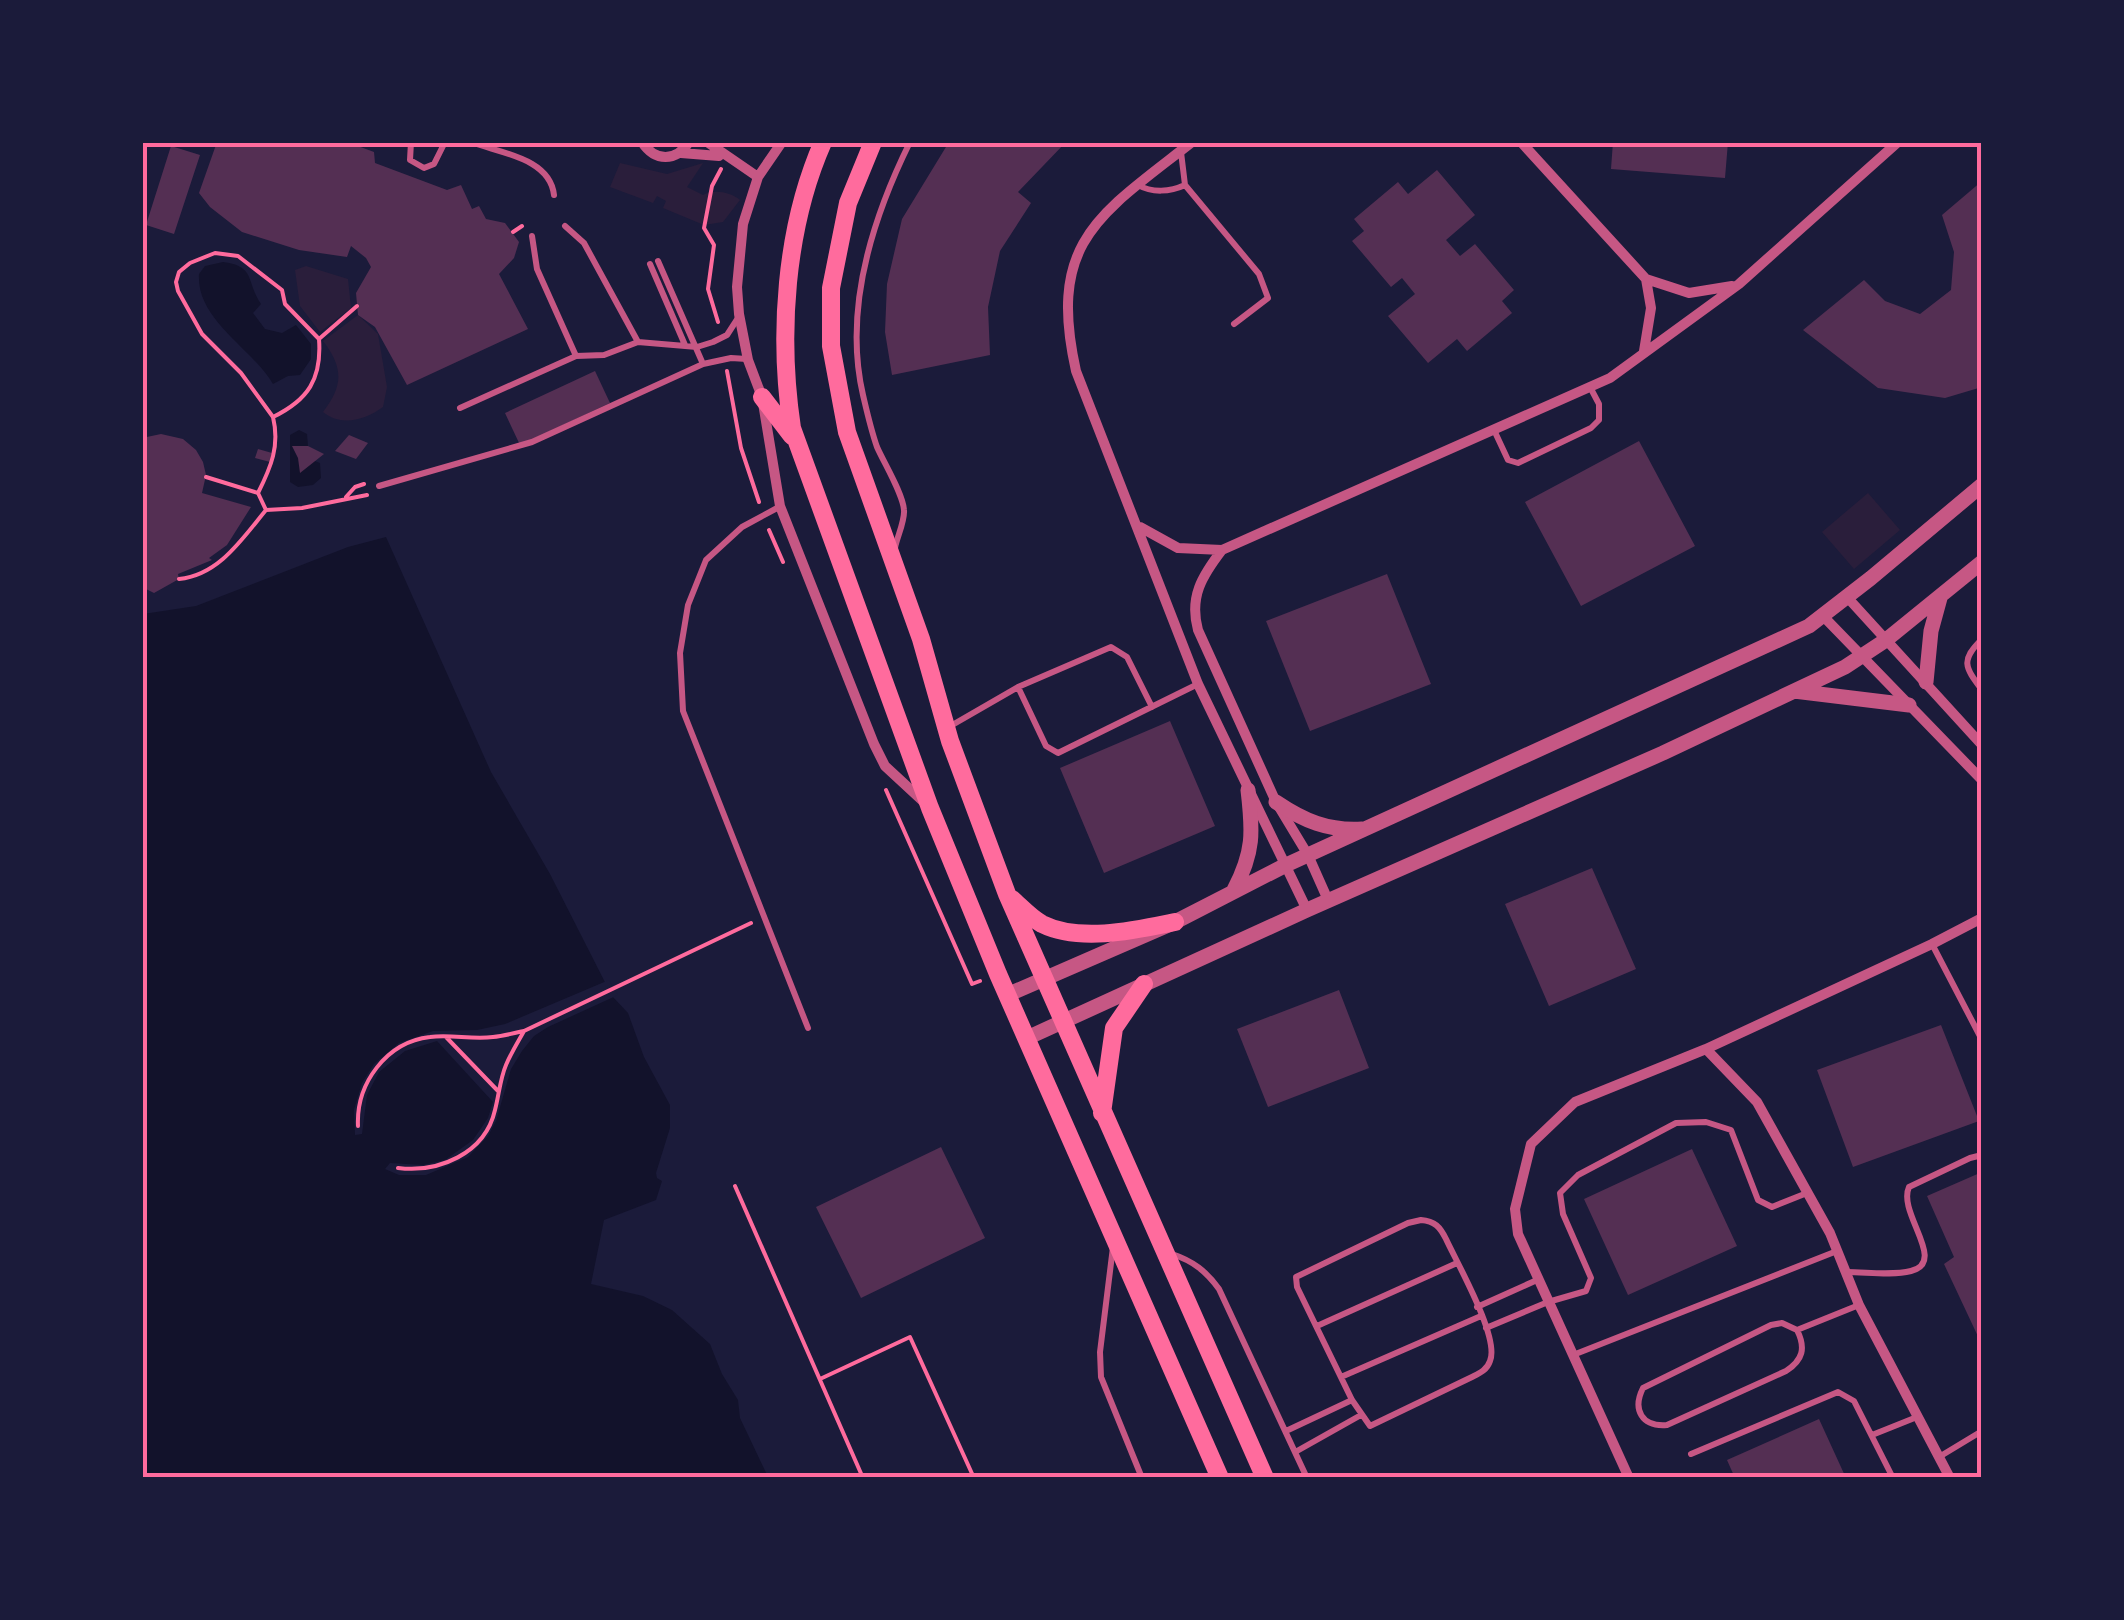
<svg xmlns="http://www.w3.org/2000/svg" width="2124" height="1620" font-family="Mulish,sans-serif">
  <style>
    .green { fill: #2a1e3b }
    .water { fill: #12122b }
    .pier { fill: #1b1b3a }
    .building { fill: #542f53 }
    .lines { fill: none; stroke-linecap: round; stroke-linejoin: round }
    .path { stroke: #ff6b9d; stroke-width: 4 }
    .service { stroke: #c65784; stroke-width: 6 }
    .minor { stroke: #c65784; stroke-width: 10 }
    .tertiary { stroke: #c65784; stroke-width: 15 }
    .secondary { stroke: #ff6b9d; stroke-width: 18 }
    .neatline { fill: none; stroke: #ff6b9d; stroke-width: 4 }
  </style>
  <rect width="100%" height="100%" fill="#1b1b3a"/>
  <!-- green -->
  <path class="green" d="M620,163L667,174L703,163L687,187L703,195C714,189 730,192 740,200L723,222L704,225L663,208L666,201L657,196L653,203L610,187Z
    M306,266L348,279L351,308L320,332L300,306L295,270Z
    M358,315L378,334L387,387L383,407C365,420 341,427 323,412C344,385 343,367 323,341Z
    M1868,493L1900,530L1854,569L1822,532Z"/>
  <!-- water -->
  <path class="water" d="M223,262C256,266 246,282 261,304L253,313L265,329L282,333L296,325L311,344V359L300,375L288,376L273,384C252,348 196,320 199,274L205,266Z
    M299,430L307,434L309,459L320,463L321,478L313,485L298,487L290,482V435Z
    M386,537L491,772L550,874L612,996L628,1013L644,1057L670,1105V1128L656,1173L657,1178L662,1181L656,1200L604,1220L591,1284L643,1296L672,1310L710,1344L722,1374L738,1400L740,1418L768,1477L143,1478V614L196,606L348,547Z"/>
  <!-- pier -->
  <path class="pier" d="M609,980L618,995L548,1027L534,1036L522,1051L511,1069L496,1121L488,1136L468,1157L426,1175H399L385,1169L390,1163L423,1165L445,1160L473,1140L488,1118L493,1102L437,1041L405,1051L379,1072L367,1095L362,1134L355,1135L354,1110L362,1083L374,1064L399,1043L433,1031L477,1030L505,1024Z"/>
  <!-- building -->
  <path class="building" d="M217,142H347L374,152L375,163L447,190L461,185L472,209L479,206L486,219L505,223L519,242L514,258L499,274L528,329L407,385L375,327L358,315L356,293L371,267L366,258L351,246L347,257L299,250L242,232L210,207L199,193Z
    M949,142H1066L1018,192L1031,203L1000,251L988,307L990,355L892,375L885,332L887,284L902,219Z
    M1613,142H1728L1725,178L1611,169Z
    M171,146L200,155L174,234L146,225Z
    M1437,170L1475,215L1446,240L1460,256L1475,244L1514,290L1502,301L1512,313L1467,351L1457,339L1428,363L1388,316L1415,294L1402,278L1391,287L1352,241L1364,231L1354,219L1398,182L1408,194Z
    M1982,181V387L1945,398L1878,388L1803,330L1864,280L1885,301L1920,314L1951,290L1954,252L1942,215Z
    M595,371L610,403L520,445L505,413Z
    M161,434L183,439L196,450L203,462L206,475L202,493L251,507L227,545L209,558L212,560L178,574L179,579L154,593L142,587L146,523L142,521V438Z
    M349,435L368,443L356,459L335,451Z
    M1639,441L1695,546L1581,606L1525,502Z
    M292,446H308L324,454L300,473L298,458Z
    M258,449L272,453L270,462L255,458Z
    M1387,574L1431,684L1310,731L1266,621Z
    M1170,721L1215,826L1104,873L1060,768Z
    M1592,868L1636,969L1549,1006L1505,904Z
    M1339,990L1369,1068L1268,1107L1237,1029Z
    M1941,1025L1979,1121L1853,1167L1817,1070Z
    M941,1147L985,1238L861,1298L816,1207Z
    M1692,1149L1737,1246L1628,1295L1584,1199Z
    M1982,1172V1345L1944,1264L1954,1257L1927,1196Z
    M1819,1419L1846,1478H1735L1727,1460Z"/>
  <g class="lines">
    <!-- path -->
    <path class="path" d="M513,232L522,226
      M718,322L708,289L714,245L704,228L712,186L721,169
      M727,371L741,448L759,502
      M273,417L241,373L202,334L178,291L176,282L179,272L190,263L215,253L238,256L282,290L285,304L319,339
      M206,477L258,493C271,467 280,446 273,417C308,400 322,379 319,339L357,306
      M258,493L266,510
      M346,497L355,487L364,484
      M769,530L783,562
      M179,579C219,575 242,539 266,510L302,508L367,495
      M886,790L972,984L980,981
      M446,1037L498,1091
      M358,1126C356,1084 386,1042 430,1037C451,1034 472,1040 493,1037C504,1036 514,1033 524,1031
      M398,1168C438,1173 485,1154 495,1110C499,1095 500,1079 506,1065C511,1053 518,1042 524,1031L751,923
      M735,1186L863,1478
      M820,1379L910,1337L974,1478"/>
    <!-- service -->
    <path class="service" d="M411,142L410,160L424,168L434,164L445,142
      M471,142C500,153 550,158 554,195
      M1138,185C1152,193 1170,192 1185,185L1181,152
      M1185,185L1259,274L1268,298L1234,324
      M565,226L584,243L638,342
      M532,236L537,269L576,356
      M658,261L703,364
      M650,264L685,345
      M460,408L576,356L604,355L638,342L697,347L713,342L727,335L738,318
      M1494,430L1508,460L1518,463L1591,428L1599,420V404L1590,387
      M379,486L532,442L703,364L731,358L747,359
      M779,507L742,527L706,560L688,605L680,653L683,711L808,1028
      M895,548C897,537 905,521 904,510C903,494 884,463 877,447C871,430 867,412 863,395C843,309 872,219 910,142
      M1982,639C1960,661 1965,667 1982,690
      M1018,687L1046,746L1058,753L1198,684
      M947,728L1018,687L1111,647L1127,657L1152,707
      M1932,944L1982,1040
      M1421,1220C1435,1221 1440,1227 1446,1239C1457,1263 1500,1338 1490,1361C1487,1370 1480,1373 1472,1377L1370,1426L1352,1400L1297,1287L1296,1277L1408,1223Z
      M1113,1247L1100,1352L1101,1377L1142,1478
      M1172,1254C1193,1261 1206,1271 1219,1289L1307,1478
      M1847,1272C1867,1272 1892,1276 1911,1271C1948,1262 1897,1213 1909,1187L1970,1158L1982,1155
      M1477,1307L1537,1280
      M1782,1323L1797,1330C1806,1348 1803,1360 1786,1371L1667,1425C1642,1427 1632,1410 1643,1388L1771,1325Z
      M1317,1326L1457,1263
      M1486,1328L1548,1302L1586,1291L1591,1278L1563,1214L1560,1193L1578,1175L1676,1123L1706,1122L1731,1130L1758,1200L1772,1207L1807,1193
      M1797,1330L1859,1305
      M1573,1355L1837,1251
      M1341,1377L1481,1316
      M1286,1431L1352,1400
      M1872,1435L1917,1417
      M1297,1451L1361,1415
      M1691,1454L1838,1392L1854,1401L1893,1478
      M1939,1457L1982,1431"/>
    <!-- minor -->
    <path class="minor" d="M642,142C655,162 676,162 689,142
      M707,142L758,177
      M782,142L758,177L743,224L737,287L739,314L748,360L762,397L780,506L874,744L885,766L925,803
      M1192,142C1099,215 1047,241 1076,371L1198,684L1307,910
      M1521,142L1646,279L1651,308L1644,351
      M681,153L719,156
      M1646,279L1689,293L1732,286
      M1140,527L1178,548L1222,550L1610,378L1739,284L1898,142
      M1222,550C1202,576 1189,597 1198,630L1276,802L1308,855L1328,900
      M1847,597L1982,745
      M1823,616L1982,780
      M1706,1049L1757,1102L1830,1233L1859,1305L1950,1478
      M1629,1478L1518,1234L1515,1209L1531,1144L1575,1102L1706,1049L1932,944L1982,918"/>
    <!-- tertiary -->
    <path class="tertiary" d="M1926,682L1931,631L1940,598
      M1794,691L1909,705
      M1276,802C1304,821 1328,831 1362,829
      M1234,890C1254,852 1253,832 1248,790
      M1007,995L1175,922L1286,865L1809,626L1871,578L1982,485
      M1027,1038L1307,910L1663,753L1845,667L1886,640L1982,562"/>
    <!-- secondary -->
    <path class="secondary" d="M823,142C785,228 778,336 792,428L930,808L998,974L1220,1478
      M873,142L848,203L831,288V346L847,432L921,639L950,741L1007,894L1265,1478
      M762,397L792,436
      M1012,899C1021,907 1031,918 1042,924C1080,943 1136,930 1175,922
      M1102,1113L1114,1028L1144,984"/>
  </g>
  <!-- border -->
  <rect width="2124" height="1620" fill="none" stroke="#1b1b3a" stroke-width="290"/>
  <rect x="145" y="145" width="1834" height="1330" class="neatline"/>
</svg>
